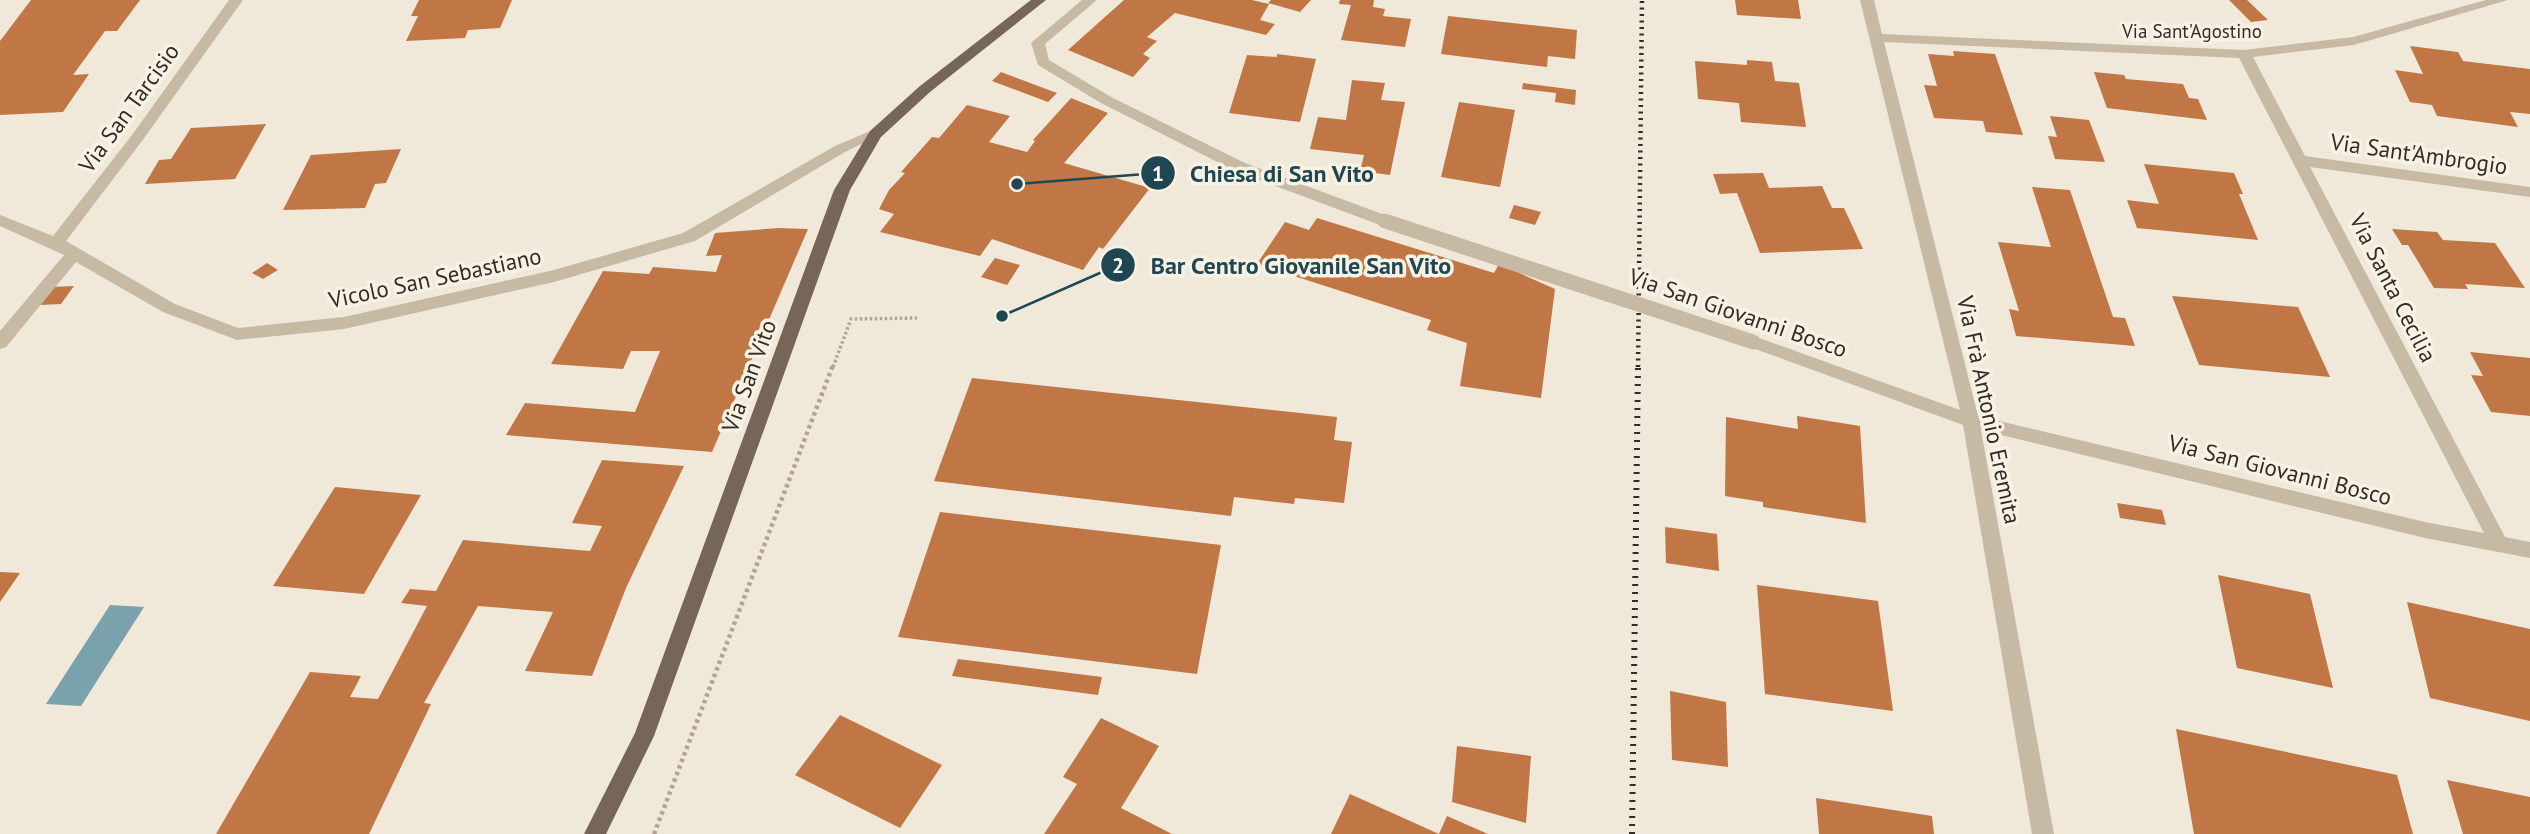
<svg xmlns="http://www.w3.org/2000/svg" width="2530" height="834" font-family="'PT Sans',sans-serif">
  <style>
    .water { fill: #79a2ac }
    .building { fill: #c17645 }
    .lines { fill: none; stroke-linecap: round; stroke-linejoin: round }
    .path-far1 { stroke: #b3a490; stroke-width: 3.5; stroke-dasharray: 2.5 2.5; stroke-linecap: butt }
    .path { stroke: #b3a490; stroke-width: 4.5; stroke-dasharray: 3.5 3.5; stroke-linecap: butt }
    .minor { fill: #c7baa5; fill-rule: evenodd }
    .major { fill: #756658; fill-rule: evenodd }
    .rail-far1 { stroke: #332c26; stroke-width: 4.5; stroke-dasharray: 2 4.5; stroke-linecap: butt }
    .rail { stroke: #332c26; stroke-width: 6; stroke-dasharray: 2 6; stroke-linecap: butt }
    .minor-bridge { stroke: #c7baa5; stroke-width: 15 }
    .labels { text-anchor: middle; stroke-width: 7; stroke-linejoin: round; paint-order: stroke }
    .far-street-label { font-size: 19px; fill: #332c26; stroke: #f8f2e5 }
    .street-label { font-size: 23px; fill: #332c26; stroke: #f8f2e5 }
    .leader { fill: none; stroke: #1e4753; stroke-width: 2.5 }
    .callout-dot { fill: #1e4753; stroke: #f8f2e5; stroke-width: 2.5 }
    .mark-label { font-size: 21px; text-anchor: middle; font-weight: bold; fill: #fff }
    .callout-label { font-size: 24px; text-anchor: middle; font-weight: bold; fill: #1e4753; stroke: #f8f2e5; stroke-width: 7; stroke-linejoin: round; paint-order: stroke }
  </style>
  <rect width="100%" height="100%" fill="#f0e8d9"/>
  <!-- water -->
  <path class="water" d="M110,605L144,607L81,706L46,704Z"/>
  <!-- building -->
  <path class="building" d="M31,0H140L117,31H105L73,75L89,74L63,112L0,115V41Z
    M419,0H512L500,28L468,30L465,38L406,41L418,16H411Z
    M1124,0H1252L1269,4L1260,20L1275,24L1266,35L1175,13L1147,37L1157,41L1143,54L1150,58L1133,77L1068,50Z
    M1271,0H1311L1300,12L1268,3Z
    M1340,0H1374L1373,7L1385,9L1383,16L1411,19L1405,47L1341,40L1351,5L1339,4Z
    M1735,0H1798L1801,19L1737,15Z
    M2229,0H2247L2268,20L2251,22Z
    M1448,16L1577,30L1575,59L1548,56L1547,67L1441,54Z
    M2410,46L2458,52L2463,61L2530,69V114L2510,112L2518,127L2437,116L2432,105L2410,102L2395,70L2423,74Z
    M1953,51L1995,54L2023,135L1986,132L1983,121L1934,118L1924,85L1937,86L1928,54L1954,56Z
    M1277,54L1316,59L1300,122L1229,113L1247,55L1277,57Z
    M1747,60L1772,62L1775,81L1799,83L1806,127L1741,122L1739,103L1698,99L1695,61L1747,65Z
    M1001,72L1057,93L1048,102L992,81Z
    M2094,72L2124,75L2126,79L2183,84L2189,98L2198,99L2207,120L2107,108Z
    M1352,80L1385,83L1381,100L1405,102L1390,175L1360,171L1364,155L1310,149L1318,117L1346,120Z
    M1523,83L1576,90L1575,105L1555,102L1556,93L1522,89Z
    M1071,98L1108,113L1064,163L1150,188L1103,249L1099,247L1083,270L992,239L980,256L880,232L894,214L879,209L889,190L905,173L901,172L932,137L939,138L967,105L1010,116L989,142L1027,152L1035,141L1033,140Z
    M1459,102L1515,110L1500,187L1441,177Z
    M2050,116L2089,120L2105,162L2055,159L2048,136L2057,137Z
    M266,124L235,179L145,184L159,160L171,159L191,128Z
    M401,149L386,183L375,184L365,208L283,210L311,155Z
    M2144,164L2234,173L2243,194H2239L2258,240L2137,228L2127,200L2159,204Z
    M1763,173L1769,188L1822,186L1832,208H1844L1863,249L1760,253L1737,193L1720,194L1713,174Z
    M2032,187L2070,190L2113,317L2125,318L2135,346L2016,336L2009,309L2019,311L1998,242L2051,247Z
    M1514,205L1541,212L1535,225L1509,218Z
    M1317,218L1494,273L1499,264L1555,289L1541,398L1460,386L1467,343L1427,330L1431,320L1257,264L1285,222L1309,230Z
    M779,228L808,229L712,452L506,435L525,403L635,412L660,351H631L623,369L551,364L603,271L649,274L653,267L716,272L722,255L706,256L715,233Z
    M2392,229L2437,232L2443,240L2495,243L2525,288L2465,284L2468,289L2434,288L2408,245H2402Z
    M995,258L1020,265L1007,285L981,277Z
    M267,263L278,270L263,279L252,273Z
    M74,286L61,304L40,305L52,287Z
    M2172,296L2298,307L2330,377L2199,365Z
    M2470,352L2530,358V416L2491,412L2471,375L2483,376Z
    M972,378L1337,417L1334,440L1352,442L1344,503L1295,498L1294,504L1234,497L1231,516L934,481Z
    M1797,416L1860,426L1866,523L1763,507V502L1725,496L1726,417L1798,429Z
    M602,460L684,466L626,588L592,676L525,671L553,612L478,606L424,703L431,704L369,834H216L310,672L361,676L350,697L378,699L427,606L401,603L410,589L436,591L463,540L590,551L602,526L572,523Z
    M335,487L421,495L364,594L273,586Z
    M2117,503L2162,510L2166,525L2120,518Z
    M940,512L1221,545L1197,674L898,637Z
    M1665,527L1717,534L1719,571L1666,563Z
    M0,572L20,573L0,602Z
    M2218,575L2310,594L2333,688L2237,668Z
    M1757,585L1878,601L1893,711L1765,694Z
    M2407,602L2530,629V721L2430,698Z
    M958,659L1102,677L1098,695L952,676Z
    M1670,691L1726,702L1728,767L1672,760Z
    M840,715L942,765L900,828L795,775Z
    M1101,718L1159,746L1121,808L1172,834H1044L1077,784L1063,777Z
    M2176,729L2397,775L2413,834H2194Z
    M1457,746L1531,756L1526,823L1452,802Z
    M2447,780L2530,797V834H2463Z
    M1350,794L1439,834L1447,816L1488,834H1331Z
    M1816,798L1932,816L1934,834H1819Z"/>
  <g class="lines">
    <!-- path-far1 -->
    <path class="path-far1" d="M833,367L851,319L917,318"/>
    <!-- path -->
    <path class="path" d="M654,834L833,365"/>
    <!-- minor -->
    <path class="minor" d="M229,0H243L142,141L66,241L175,304L238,328L344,317L554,270L683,233L835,146L875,129L882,134L845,152L695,241L554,282L344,329L237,340L163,312L76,262L6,347L0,349V331L64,255L0,226V215L53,236L132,135Z
      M1082,0H1097L1045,44L1049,60L1111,97L1245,163L1390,217L1393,221L1390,225H1380L1235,171L1101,103L1038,65L1031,43Z
      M1860,0H1874L1882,34L2244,50L2353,37L2486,0H2508L2354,45L2253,57L2305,156L2530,187V197L2310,167L2505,537L2530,542V558L2425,538L1981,430L2054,834H2032L1963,425L1747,346L1745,342L1747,338H1759L1960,410ZM1884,42L2239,58L2484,533L2425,522L1978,416Z"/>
    <!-- major -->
    <path class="major" d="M1031,0H1046L930,92L881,137L850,190L654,736L606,834H584L635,733L834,190L870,131L920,86Z"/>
    <!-- rail-far1 -->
    <path class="rail-far1" d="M1638,367L1642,0"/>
    <!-- rail -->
    <path class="rail" d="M1632,834L1638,365"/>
    <!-- minor-bridge -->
    <path class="minor-bridge" d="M1385,221L1753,342"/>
  </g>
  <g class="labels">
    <!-- far-street labels -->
    <g class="far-street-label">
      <text x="2192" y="38">Via Sant'Agostino</text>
    </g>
    <!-- street labels -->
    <g class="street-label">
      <text transform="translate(129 108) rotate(-54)" y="8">Via San Tarcisio</text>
      <text transform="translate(2419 154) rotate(8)" y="8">Via Sant'Ambrogio</text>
      <text transform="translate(435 278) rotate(-12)" y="8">Vicolo San Sebastiano</text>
      <text transform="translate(2393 288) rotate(63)" y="8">Via Santa Cecilia</text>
      <text transform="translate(1738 313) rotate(19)" y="8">Via San Giovanni Bosco</text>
      <text transform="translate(749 376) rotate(-70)" y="8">Via San Vito</text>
      <text transform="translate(1989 410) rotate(78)" y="8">Via Frà Antonio Eremita</text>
      <text transform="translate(2280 470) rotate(14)" y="8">Via San Giovanni Bosco</text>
    </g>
  </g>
  <!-- callouts -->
  <path class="leader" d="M1017 184L1158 173M1002 316L1118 265"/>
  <g class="callout-dot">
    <circle cx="1017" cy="184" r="7"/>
    <circle cx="1002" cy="316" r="7"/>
    <circle cx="1158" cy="173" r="18"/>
    <circle cx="1118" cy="265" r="18"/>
  </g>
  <g class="mark-label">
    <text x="1158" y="181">1</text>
    <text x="1118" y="273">2</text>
  </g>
  <g class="callout-label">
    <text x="1282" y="182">Chiesa di San Vito</text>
    <text x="1301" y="274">Bar Centro Giovanile San Vito</text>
  </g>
</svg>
